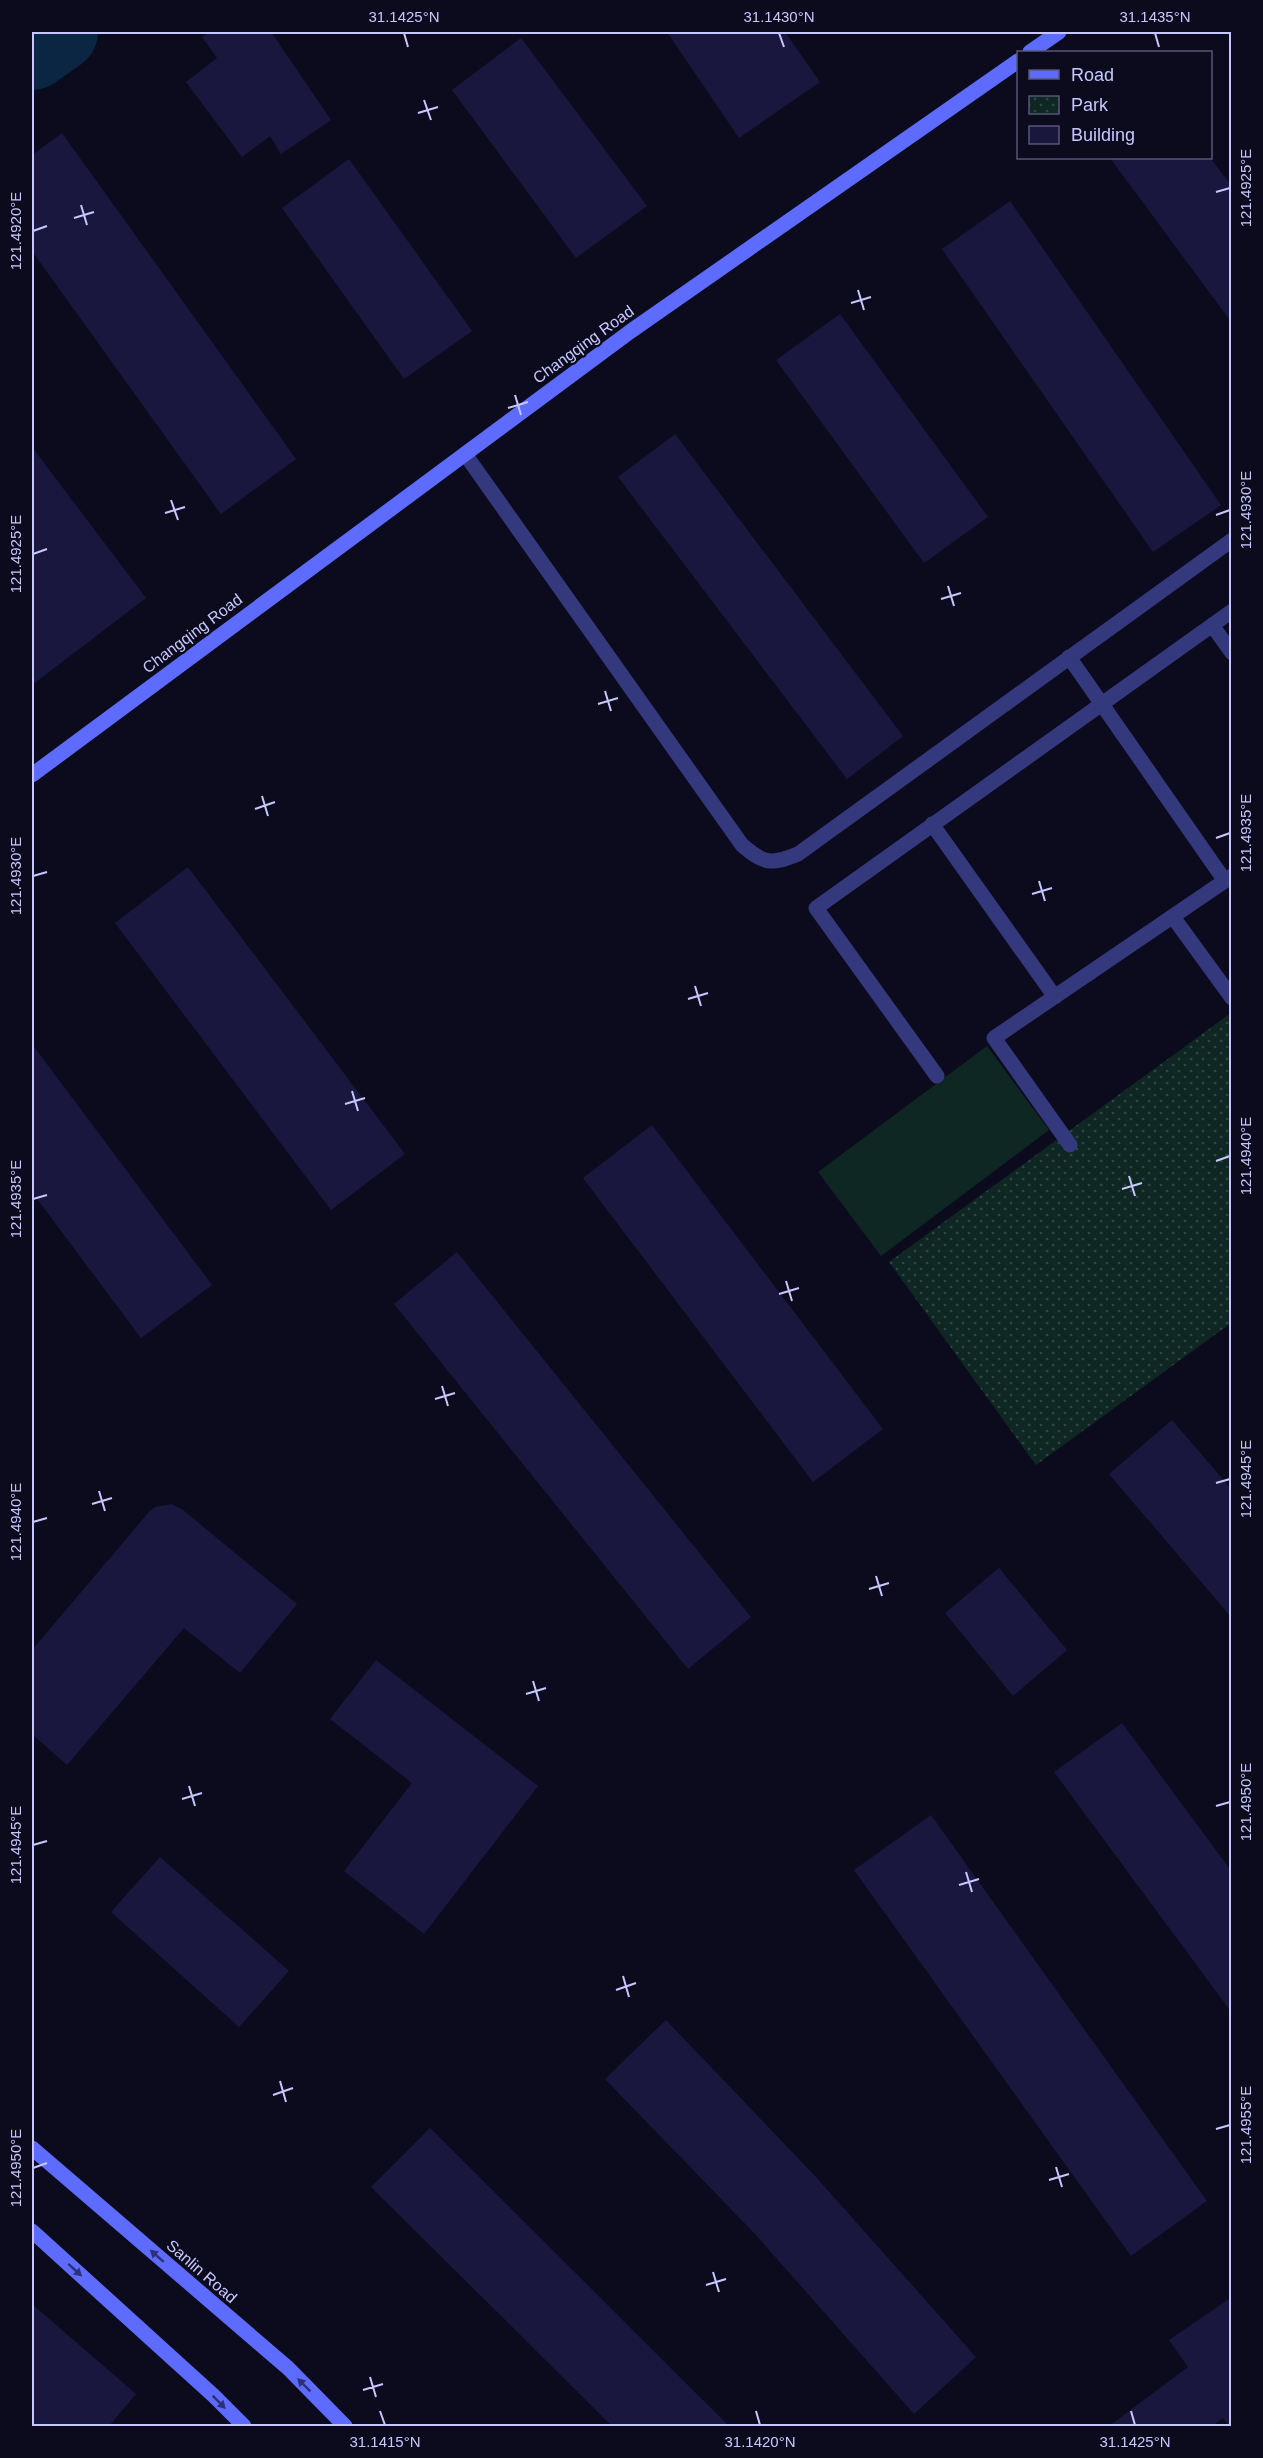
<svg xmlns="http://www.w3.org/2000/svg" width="1263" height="2458" font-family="Arial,sans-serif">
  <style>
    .grass { fill: #0e2723 }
    .park { fill: url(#park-dots) }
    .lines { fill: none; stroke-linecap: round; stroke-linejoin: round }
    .river { stroke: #0a2642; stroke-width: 78 }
    .building { fill: #1a173e }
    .service { stroke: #34397d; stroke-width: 15 }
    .minor { stroke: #34397d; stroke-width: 15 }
    .secondary { stroke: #5e6bff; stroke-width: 15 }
    .oneway { fill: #2d3177 }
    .ticks { fill: none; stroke: #c7c7ff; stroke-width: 2 }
    .labels { text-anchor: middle; stroke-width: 4.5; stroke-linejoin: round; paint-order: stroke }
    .street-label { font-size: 16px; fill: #c7c7ff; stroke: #0c0b1d }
    .neatline { fill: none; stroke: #c7c7ff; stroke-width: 2 }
    .ticks-label { font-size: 15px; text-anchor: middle; fill: #c7c7ff }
  </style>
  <defs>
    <pattern id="park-dots" width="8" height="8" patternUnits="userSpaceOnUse" patternTransform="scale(1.5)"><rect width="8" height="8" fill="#0e2723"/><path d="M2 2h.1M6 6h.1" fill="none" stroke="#304544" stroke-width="1.8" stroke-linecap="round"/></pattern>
  </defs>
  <rect width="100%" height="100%" fill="#0c0b1d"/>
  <!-- grass -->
  <path class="grass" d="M987,1046L1049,1130L881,1256L818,1172Z"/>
  <!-- park -->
  <path class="park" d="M1231,1013V1323L1036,1465L889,1262Z"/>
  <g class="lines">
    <!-- river -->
    <path class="river" d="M32,51L59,32"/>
  </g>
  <!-- building -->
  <path class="building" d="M210,32H271L331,120L281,154L270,136L242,157L186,82L217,58L202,37Z
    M667,32H785L820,82L739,138Z
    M521,38L647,206L576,258L452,90Z
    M62,133L296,459L221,514L32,251V155Z
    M1110,158H1210L1232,186V323Z
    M349,159L472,331L404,379L282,208Z
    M1010,201L1221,505L1153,552L942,249Z
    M840,314L988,517L924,563L776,360Z
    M675,434L903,736L847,779L618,477Z
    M32,447L146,598L32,685Z
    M188,867L405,1154L331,1210L115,923Z
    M32,1044L212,1285L141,1338L32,1192Z
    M652,1125L883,1429L813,1482L583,1178Z
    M457,1252L751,1617L688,1669L394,1304Z
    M1172,1420L1232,1490V1618L1109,1474Z
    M172,1504L183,1510L297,1604L240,1673L184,1628L67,1765L32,1734V1650L149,1512L155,1507Z
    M999,1568L1067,1650L1013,1696L945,1613Z
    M376,1660L538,1786L424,1934L344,1871L412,1783L330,1719Z
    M1122,1723L1232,1872V2013L1054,1772Z
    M931,1815L1207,2201L1131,2256L854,1870Z
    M160,1857L289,1971L239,2027L111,1912Z
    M666,2020L815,2176L976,2357L914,2414L755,2234L605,2079Z
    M430,2128L729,2426H612L371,2187Z
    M1232,2297V2425L1229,2426L1223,2418L1212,2426H1109L1188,2367L1169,2340Z
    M32,2304L136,2394L109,2426H32Z"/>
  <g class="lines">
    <!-- service -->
    <path class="service" d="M1212,625L1232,653
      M1069,657L1225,881
      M932,824L1055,997
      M1173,917L1232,998
      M937,1076L816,908L1232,611
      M1070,1145L994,1038L1232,876"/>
    <!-- minor -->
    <path class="minor" d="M465,454L742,845C764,864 771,865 798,854L1232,540"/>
    <!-- secondary -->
    <path class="secondary" d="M1030,52L1059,32
      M32,775L631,331L1018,61
      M32,2148L288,2368L345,2426
      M32,2231L214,2396L244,2426"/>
  </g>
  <!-- one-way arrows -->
  <defs><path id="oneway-solid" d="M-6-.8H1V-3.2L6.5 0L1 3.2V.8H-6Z" transform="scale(1.5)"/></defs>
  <g class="oneway">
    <use href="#oneway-solid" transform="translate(157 2256) rotate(-139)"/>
    <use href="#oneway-solid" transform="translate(75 2270) rotate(42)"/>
    <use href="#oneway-solid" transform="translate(304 2385) rotate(-135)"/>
    <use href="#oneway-solid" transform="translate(219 2402) rotate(45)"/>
  </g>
  <!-- ticks -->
  <path class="ticks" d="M404,33L408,47M779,33L784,47M1155,33L1159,47M424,100L431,120M418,113L438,107M1216,192L1230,188M81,205L87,225M74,218L94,212M33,231L47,226M858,290L864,310M851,303L871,297M515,395L521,415M508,408L528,402M171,500L178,520M165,513L185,507M1216,515L1230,510M33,554L47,549M948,586L954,606M941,599L961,593M605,691L611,711M598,704L618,698M262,796L268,816M255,809L275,802M1216,838L1230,833M33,876L47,872M1039,881L1045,901M1032,894L1052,888M695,986L701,1006M688,999L708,993M352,1091L358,1111M345,1104L365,1098M1216,1161L1230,1156M1129,1176L1135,1196M1122,1189L1142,1183M33,1199L47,1195M786,1281L792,1301M779,1294L799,1288M442,1386L448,1406M435,1399L455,1393M1216,1483L1230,1479M99,1491L105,1511M92,1504L112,1498M33,1522L47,1518M876,1576L882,1596M869,1589L889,1583M533,1681L539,1701M526,1694L546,1688M189,1786L195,1806M182,1799L202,1793M1216,1806L1230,1802M33,1845L47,1841M966,1872L972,1892M959,1885L979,1879M623,1976L629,1997M616,1990L636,1983M280,2081L286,2102M273,2095L293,2088M1216,2129L1230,2125M1056,2167L1062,2187M33,2168L47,2163M1049,2180L1069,2174M713,2272L719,2292M706,2285L726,2279M370,2377L376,2397M363,2390L383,2384M380,2411L385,2425M756,2411L760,2425M1131,2411L1135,2425"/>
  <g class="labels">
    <!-- street labels -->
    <g class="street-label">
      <text transform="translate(583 344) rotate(-36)" y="6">Changqing Road</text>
      <text transform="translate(192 633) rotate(-37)" y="6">Changqing Road</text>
      <text transform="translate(202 2271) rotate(41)" y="6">Sanlin Road</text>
    </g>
  </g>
  <!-- border -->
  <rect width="1263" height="2458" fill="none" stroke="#0c0b1d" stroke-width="66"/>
  <!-- legend -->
  <rect x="1017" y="51" width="195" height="108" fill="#0c0b1d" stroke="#575677" stroke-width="1.5"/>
  <rect x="1029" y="70" width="30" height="9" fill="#5e6bff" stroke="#575677" stroke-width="1.5"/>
  <text x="1071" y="81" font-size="18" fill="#c7c7ff">Road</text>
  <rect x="1029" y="96" width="30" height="18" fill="url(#park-dots)" stroke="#575677" stroke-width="1.5"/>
  <text x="1071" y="111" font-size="18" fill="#c7c7ff">Park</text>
  <rect x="1029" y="126" width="30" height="18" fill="#1a173e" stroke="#575677" stroke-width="1.5"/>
  <text x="1071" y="141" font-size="18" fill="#c7c7ff">Building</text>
  <rect x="33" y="33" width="1197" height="2392" class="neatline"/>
  <g class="ticks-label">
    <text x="404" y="22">31.1425°N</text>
    <text x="779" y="22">31.1430°N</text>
    <text x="1155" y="22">31.1435°N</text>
    <text transform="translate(1246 188) rotate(-90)" y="5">121.4925°E</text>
    <text transform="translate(16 231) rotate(-90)" y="5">121.4920°E</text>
    <text transform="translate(1246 510) rotate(-90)" y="5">121.4930°E</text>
    <text transform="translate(16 554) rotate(-90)" y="5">121.4925°E</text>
    <text transform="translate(1246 833) rotate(-90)" y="5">121.4935°E</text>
    <text transform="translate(16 876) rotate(-90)" y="5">121.4930°E</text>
    <text transform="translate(1246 1156) rotate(-90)" y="5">121.4940°E</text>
    <text transform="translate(16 1199) rotate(-90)" y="5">121.4935°E</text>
    <text transform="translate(1246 1479) rotate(-90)" y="5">121.4945°E</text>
    <text transform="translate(16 1522) rotate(-90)" y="5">121.4940°E</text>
    <text transform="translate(1246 1802) rotate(-90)" y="5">121.4950°E</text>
    <text transform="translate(16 1845) rotate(-90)" y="5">121.4945°E</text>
    <text transform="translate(1246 2125) rotate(-90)" y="5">121.4955°E</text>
    <text transform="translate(16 2168) rotate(-90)" y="5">121.4950°E</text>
    <text x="385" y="2447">31.1415°N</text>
    <text x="760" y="2447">31.1420°N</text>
    <text x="1135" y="2447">31.1425°N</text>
  </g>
</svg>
